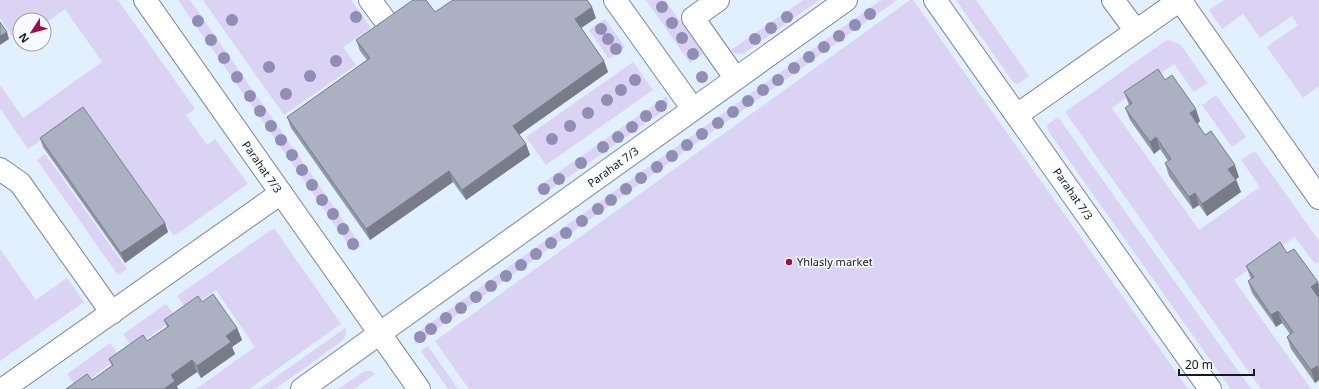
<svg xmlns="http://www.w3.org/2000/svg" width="1319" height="389" font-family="'Noto Sans',sans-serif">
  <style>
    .green { fill: #dad3f4 }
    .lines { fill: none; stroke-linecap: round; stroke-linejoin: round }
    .minor-casing { stroke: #7b8896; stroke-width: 24 }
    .minor { stroke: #fff; stroke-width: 22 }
    .tree { fill: #908eb4 }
    .wall { fill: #9398a7 }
    .shaded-wall { fill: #787c88 }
    .building { fill: #abb1c2; stroke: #787c88 }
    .poi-dot { fill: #a20d4f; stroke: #f8fbfe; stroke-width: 1.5 }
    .labels { text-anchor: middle; stroke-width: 3; stroke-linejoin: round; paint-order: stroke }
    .street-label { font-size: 11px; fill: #151a1f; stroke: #f8fbfe }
    .poi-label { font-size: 11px; fill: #151a1f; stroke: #f8fbfe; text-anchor: start }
  </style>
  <rect width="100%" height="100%" fill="#e1effe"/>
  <!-- green -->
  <path class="green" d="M0,0H118L195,109L186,115L207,145L215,139L248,184L174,236L85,109L28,149L0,108V85L23,118L102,62L65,9L44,24V20H20V41L17,43L0,18Z
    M178,0H190L361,246L353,251Z
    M203,0H351L371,28L343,47L356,65L284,115Z
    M646,0H665L703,54L690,63Z
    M803,0H819L743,54L734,53L731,50Z
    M881,0H897L416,344C413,340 414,336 418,332Z
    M910,0H913L1188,389H469L435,341Z
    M956,0H976L1029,76L1018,84L1013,82Z
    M1224,0H1319V86L1303,98L1267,47L1298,25L1292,16L1260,38L1243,14L1222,29L1209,10Z
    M605,19L625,47L609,59L589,30Z
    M1169,40L1181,45L1207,83L1194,92L1174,64L1112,108L1199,230L1260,187L1241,160L1255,151L1319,241V262L1315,264L1295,237L1234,280L1311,389H1261L1065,112L1165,41Z
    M633,62L653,90L546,165L526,137Z
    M1216,95L1246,137L1232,147L1202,105Z
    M667,96L668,103L666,109L541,196L536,188Z
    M1058,117L1251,389H1231L1049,132L1047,125Z
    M45,154L127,269L118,275L37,160Z
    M274,228L341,324L249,389H196L255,347L216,290L187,310L177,296Z
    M0,249L36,300L67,278L84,302L0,361Z
    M166,304L176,318L133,348L123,334Z
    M345,328C348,335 343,340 338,344L275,389H259Z
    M110,343L120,357L77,388L67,374Z
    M428,346L458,389H448L421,351Z
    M365,371H371L375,374L354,389H338Z"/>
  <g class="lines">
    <!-- minor casing -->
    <g class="minor-casing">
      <path id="minor" d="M145,0L419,389
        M370,0L384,19
        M615,0L693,109
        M718,0L693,18L736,79
        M935,0L1210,389
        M1113,0L1136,31
        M1180,0L1319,198
        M1017,115L1180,0
        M0,169L20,183L112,313
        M3,389L281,193
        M302,389L846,0"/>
    </g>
    <!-- minor -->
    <use href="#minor" class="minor"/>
  </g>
  <!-- trees -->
  <g class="tree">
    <circle cx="662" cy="7" r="6"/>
    <circle cx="870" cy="14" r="6"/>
    <circle cx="356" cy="17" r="6"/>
    <circle cx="787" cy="17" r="6"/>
    <circle cx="232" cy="20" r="6"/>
    <circle cx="198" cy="21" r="6"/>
    <circle cx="672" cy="23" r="6"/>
    <circle cx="855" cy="25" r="6"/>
    <circle cx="771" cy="28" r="6"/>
    <circle cx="601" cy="29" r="6"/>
    <circle cx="839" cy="36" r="6"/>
    <circle cx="682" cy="38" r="6"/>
    <circle cx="608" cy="39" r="6"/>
    <circle cx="755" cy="39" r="6"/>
    <circle cx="211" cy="40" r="6"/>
    <circle cx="824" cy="47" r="6"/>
    <circle cx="616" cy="49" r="6"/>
    <circle cx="693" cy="54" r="6"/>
    <circle cx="809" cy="57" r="6"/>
    <circle cx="224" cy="58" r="6"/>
    <circle cx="336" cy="61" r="6"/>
    <circle cx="269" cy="67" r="6"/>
    <circle cx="794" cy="68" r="6"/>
    <circle cx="310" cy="76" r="6"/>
    <circle cx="237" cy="77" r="6"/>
    <circle cx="702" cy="77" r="6"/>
    <circle cx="635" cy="80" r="6"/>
    <circle cx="778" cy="80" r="6"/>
    <circle cx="621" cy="90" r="6"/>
    <circle cx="763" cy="90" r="6"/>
    <circle cx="286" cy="94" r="6"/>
    <circle cx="250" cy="96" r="6"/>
    <circle cx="607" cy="100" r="6"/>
    <circle cx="748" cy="101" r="6"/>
    <circle cx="661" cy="106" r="6"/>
    <circle cx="260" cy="111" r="6"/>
    <circle cx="733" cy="112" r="6"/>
    <circle cx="588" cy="113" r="6"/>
    <circle cx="646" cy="116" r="6"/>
    <circle cx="718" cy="123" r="6"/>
    <circle cx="271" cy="126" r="6"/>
    <circle cx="570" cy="126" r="6"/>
    <circle cx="632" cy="127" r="6"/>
    <circle cx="702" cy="134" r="6"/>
    <circle cx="618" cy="137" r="6"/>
    <circle cx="552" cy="139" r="6"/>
    <circle cx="281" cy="140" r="6"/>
    <circle cx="687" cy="145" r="6"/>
    <circle cx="603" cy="147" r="6"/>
    <circle cx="292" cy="155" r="6"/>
    <circle cx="672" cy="156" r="6"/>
    <circle cx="581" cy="163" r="6"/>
    <circle cx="657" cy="167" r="6"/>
    <circle cx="302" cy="170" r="6"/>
    <circle cx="641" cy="178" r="6"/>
    <circle cx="559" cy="179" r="6"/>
    <circle cx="312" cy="185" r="6"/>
    <circle cx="544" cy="189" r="6"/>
    <circle cx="626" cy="189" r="6"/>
    <circle cx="322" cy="200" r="6"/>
    <circle cx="611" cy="200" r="6"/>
    <circle cx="598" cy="209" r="6"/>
    <circle cx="333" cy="214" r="6"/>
    <circle cx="582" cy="221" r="6"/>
    <circle cx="343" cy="229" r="6"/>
    <circle cx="566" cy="233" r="6"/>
    <circle cx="551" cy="243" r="6"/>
    <circle cx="353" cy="244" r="6"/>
    <circle cx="536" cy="254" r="6"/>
    <circle cx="521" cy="265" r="6"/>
    <circle cx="506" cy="276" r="6"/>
    <circle cx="491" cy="286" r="6"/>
    <circle cx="476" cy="297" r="6"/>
    <circle cx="461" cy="308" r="6"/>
    <circle cx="446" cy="318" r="6"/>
    <circle cx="431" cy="329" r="6"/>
    <circle cx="420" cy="337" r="6"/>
  </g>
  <!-- wall -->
  <path class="wall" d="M435,12L596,18L581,28L604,61L608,72L519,135L526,144L530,155L466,200L453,182L370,240L291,128L287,117L367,60L360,51L356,40Z
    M1165,80L1200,121L1197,124L1205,135L1239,177L1236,179L1241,192L1207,216L1199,205L1193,209L1169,176L1165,163L1168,161L1160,149L1154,154L1130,120L1125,108L1129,105L1124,92Z
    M40,138L165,223L168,232L125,263L43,147Z
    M1287,253L1318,282L1319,286V380L1315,383L1291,349L1287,337L1290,334L1282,323L1276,327L1252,293L1248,281L1251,279L1246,266Z
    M202,302L237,328L242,340L232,347L235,354L201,378L197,372L177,386L92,380L112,366L109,359L147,341L167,327L164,320Z"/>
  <!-- shaded-wall -->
  <path class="shaded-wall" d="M592,7L596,18L578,30L575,19Z
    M7,32L9,39L0,45V36Z
    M604,61L608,72L517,136L513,126Z
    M1196,109L1200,121L1194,126L1190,113Z
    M1156,137L1160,149L1154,154L1150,142Z
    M526,144L530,155L466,200L462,190Z
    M1235,165L1239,177L1233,181L1228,169Z
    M449,171L453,182L370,240L366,229Z
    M1236,180L1241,192L1207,216L1202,204Z
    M1195,193L1199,205L1193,209L1189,197Z
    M165,223L168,232L125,263L121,253Z
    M1318,282L1319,286V297L1316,299L1311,287Z
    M1278,311L1282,323L1276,327L1271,315Z
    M237,328L242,340L232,347L235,354L201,378L197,366L226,336Z
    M192,360L197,372L177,386L178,389H164L171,375Z
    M1317,366L1319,372V380L1315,383L1311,370Z"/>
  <!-- building -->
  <path class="building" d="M413,0H426L435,12L453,0H587L592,7L575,19L604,61L513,126L526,144L462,190L449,171L366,229L287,117L370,58L356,40Z
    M0,22L7,32L0,36Z
    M1158,69L1165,80L1172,75L1196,109L1190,113L1205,135L1211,131L1235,165L1228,169L1236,180L1202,204L1195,193L1189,197L1165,163L1171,159L1156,137L1150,142L1125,108L1132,103L1124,92Z
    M83,107L165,223L121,253L40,138Z
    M1280,242L1287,253L1294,249L1318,282L1311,287L1319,298V369L1317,366L1311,370L1287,337L1293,332L1278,311L1271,315L1248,281L1254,277L1246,266Z
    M213,294L237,328L226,336L231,342L197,366L192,360L171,375L175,381L164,389H66L87,374L92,380L113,365L109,359L143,335L147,341L169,326L164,320L198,296L202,302Z"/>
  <!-- markers -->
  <circle class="poi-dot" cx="789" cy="262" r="4"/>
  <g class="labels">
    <!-- street labels -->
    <g class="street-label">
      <text transform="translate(262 167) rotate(55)" y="4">Parahat 7/3</text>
      <text transform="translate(613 167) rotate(-36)" y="4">Parahat 7/3</text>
      <text transform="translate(1073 194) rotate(55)" y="4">Parahat 7/3</text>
    </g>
    <!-- poi labels -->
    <g class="poi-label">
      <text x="797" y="266">Yhlasly market</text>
    </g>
  </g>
  <!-- north arrow -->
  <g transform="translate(32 32) rotate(234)"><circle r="19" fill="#f8fbfe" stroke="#9da1a5"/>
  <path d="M0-3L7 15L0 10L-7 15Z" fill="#a20d4f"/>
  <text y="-6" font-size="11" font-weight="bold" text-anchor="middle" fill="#151a1f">N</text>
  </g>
  <!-- scale -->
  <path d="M1179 369v6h75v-6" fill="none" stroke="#151a1f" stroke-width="2"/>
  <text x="1185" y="369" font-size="12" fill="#151a1f" stroke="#f8fbfe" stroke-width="3" paint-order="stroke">20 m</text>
</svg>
